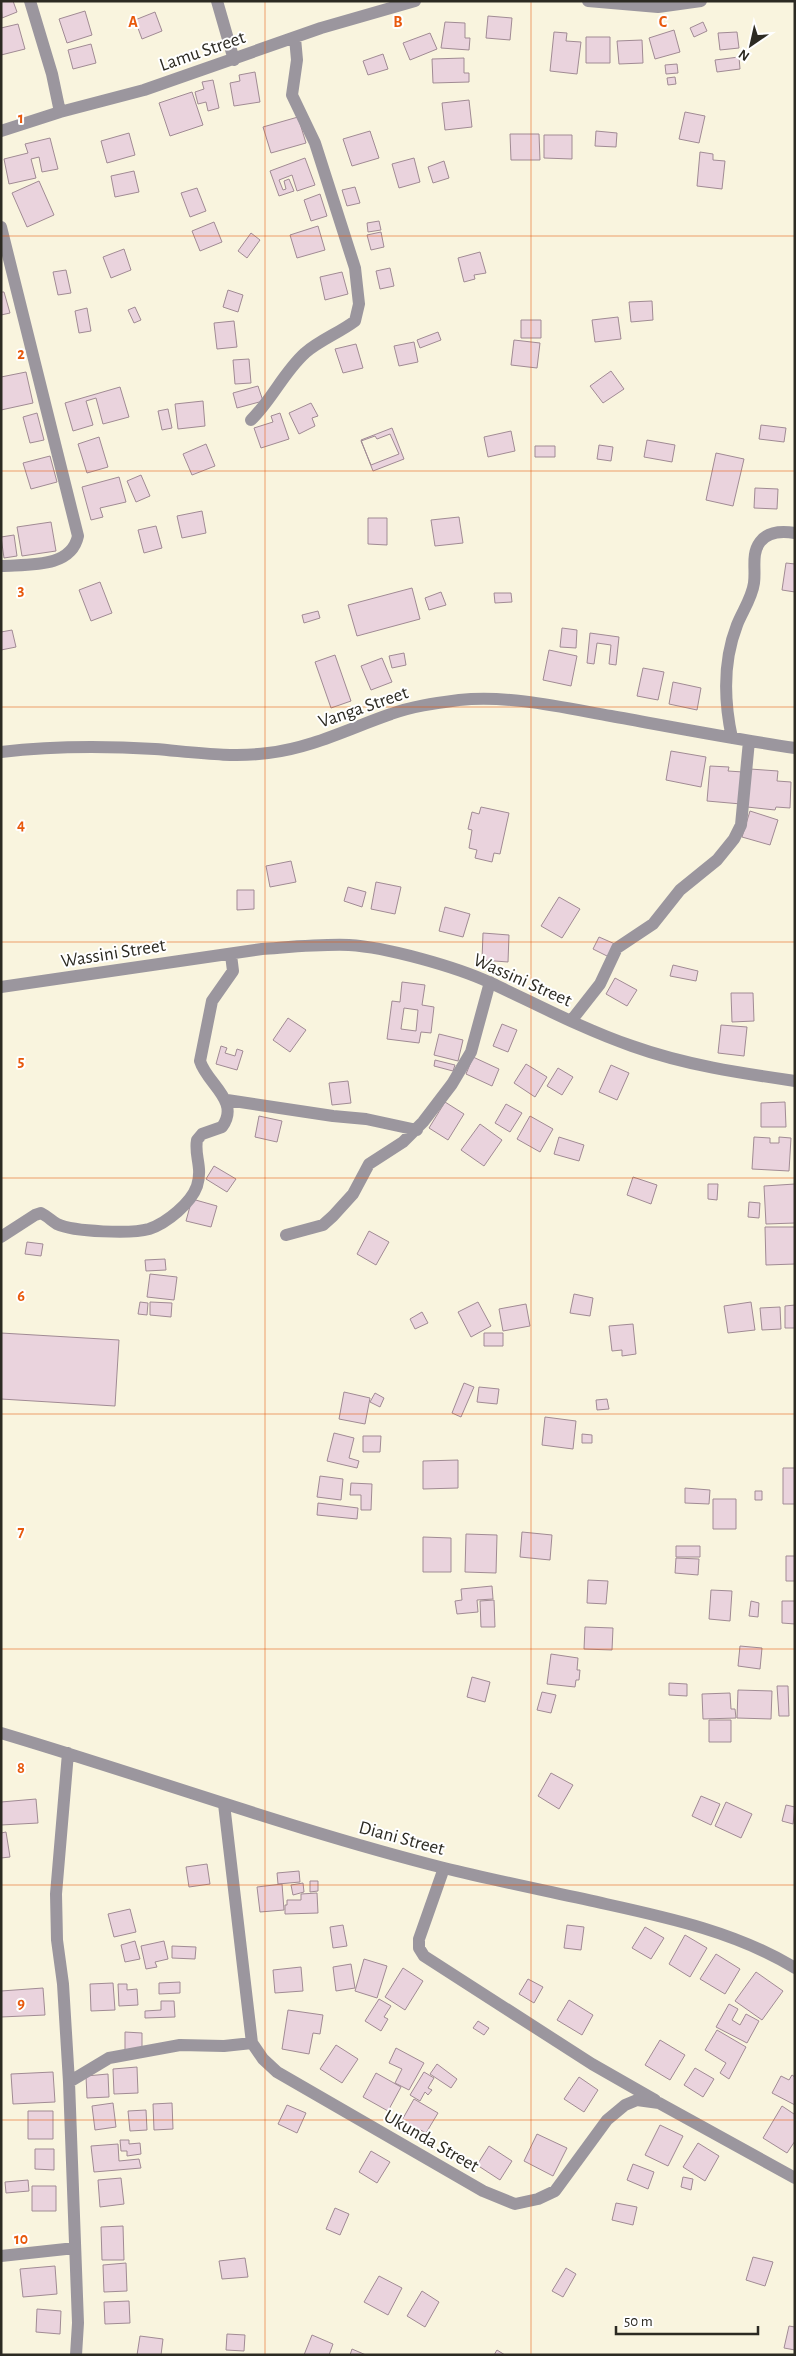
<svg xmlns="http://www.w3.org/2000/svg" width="796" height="2356" font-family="'Alegreya Sans',sans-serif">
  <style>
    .building { fill: #ead3dd; stroke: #a18b94; fill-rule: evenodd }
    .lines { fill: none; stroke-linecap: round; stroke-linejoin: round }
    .street { stroke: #9b969e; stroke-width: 12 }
    .grid { fill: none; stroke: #e8590c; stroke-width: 1; stroke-opacity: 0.55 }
    .labels { text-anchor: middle; stroke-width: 4; stroke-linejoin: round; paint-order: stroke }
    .street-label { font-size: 19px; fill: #2c2a22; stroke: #fff }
    .grid-label { font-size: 16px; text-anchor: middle; font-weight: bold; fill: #e8590c; stroke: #fff; stroke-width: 4; stroke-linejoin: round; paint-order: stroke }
  </style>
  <rect width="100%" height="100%" fill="#f9f4de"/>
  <!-- building -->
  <path class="building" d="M1,1H13L17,12L2,18Z
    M85,11L92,35L67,43L59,19Z
    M155,12L162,31L142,39L135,20Z
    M488,16L512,18L510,40L486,38Z
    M445,22L465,23V38H470L469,50L441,48Z
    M703,22L707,31L694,37L690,28Z
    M18,24L25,49L1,55V28Z
    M674,30L680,52L655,59L649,38Z
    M554,32L567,33L566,41L581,42L577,74L550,71Z
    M737,32L739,48L720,50L718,33Z
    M430,33L437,49L410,60L403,43Z
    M586,37H610V63H586Z
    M642,40L643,63L619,64L617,41Z
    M91,44L96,63L73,69L68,50Z
    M383,54L388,69L368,75L363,61Z
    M739,57L740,69L717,72L715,60Z
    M464,58V73H469V82L433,83L432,59Z
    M677,64L678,73L666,74L665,65Z
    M255,72L260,102L234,106L230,83L240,81L239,75Z
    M675,77L676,84L668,85L667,78Z
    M213,80L219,108L208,111L206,102L198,104L195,92L204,89L202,82Z
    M192,92L203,125L170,136L159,103Z
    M469,100L472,127L445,130L442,103Z
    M685,112L705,116L699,143L679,139Z
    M298,117L306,143L271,153L263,127Z
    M370,131L379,158L352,166L343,139Z
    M596,131L617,133L616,147L595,146Z
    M129,133L135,155L107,163L101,141Z
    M510,134H539L540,160H511Z
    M544,135H572V159L544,158Z
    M50,138L58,169L42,172L39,157L31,159L36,178L9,184L4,159L28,153L25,144Z
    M700,152L713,154V160L725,161L722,189L697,186Z
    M305,158L315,185L297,191L292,175L279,180L283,190L286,189L284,181L289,179L294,191L279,196L270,171Z
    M414,158L420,182L399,188L392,164Z
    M444,161L449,178L433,183L428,167Z
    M134,171L139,192L115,197L111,176Z
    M39,181L54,215L27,227L12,193Z
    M355,187L360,203L347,206L342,190Z
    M197,188L206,211L190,217L181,193Z
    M320,194L327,216L311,221L304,200Z
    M379,221L381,230L368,232L367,223Z
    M214,222L222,242L200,251L192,231Z
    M318,226L325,250L297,258L290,235Z
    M381,232L384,247L371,250L367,235Z
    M251,233L260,240L247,258L238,251Z
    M124,249L131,270L111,278L103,257Z
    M480,252L486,273L474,275L475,279L464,282L458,258Z
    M390,268L394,286L380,289L376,271Z
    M66,270L71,293L58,295L53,272Z
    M342,272L348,294L325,300L320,277Z
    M228,290L243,295L238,312L223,307Z
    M1,292H4L10,313L1,315Z
    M652,301L653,320L631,322L629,302Z
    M135,307L141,320L134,323L128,310Z
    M87,308L91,331L79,333L75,311Z
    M618,317L621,339L595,342L592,320Z
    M521,320H541V338H521Z
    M234,321L237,347L217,349L214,323Z
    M438,332L441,340L420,348L417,340Z
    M514,340L540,343L537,368L511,365Z
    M414,342L418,362L399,366L394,346Z
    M356,344L363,368L343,373L335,349Z
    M249,359L251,383L235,384L233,360Z
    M611,371L624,389L603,403L590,386Z
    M26,372L33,403L1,410V377Z
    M258,386L263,401L237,408L233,393Z
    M120,387L129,417L103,424L96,398L86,401L93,425L73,431L65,403Z
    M203,401L205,426L178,429L175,404Z
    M311,403L318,416L312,418L315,426L299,434L289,413Z
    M168,409L172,428L162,430L158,411Z
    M37,413L44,440L30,443L23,417Z
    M280,413L289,439L261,448L254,428L273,422L271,416Z
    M761,425L786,428L784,442L759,439Z
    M392,428L404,459L373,471L361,440Z
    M511,431L515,451L488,457L484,437Z
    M390,434L399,454L371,465L361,441L375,436L377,439Z
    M99,437L108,467L87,473L78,444Z
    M647,440L675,445L672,462L644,457Z
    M206,444L215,466L192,475L183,454Z
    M599,445L613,447L611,461L597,459Z
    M535,446H555V457H535Z
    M716,453L744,459L733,506L706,500Z
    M50,456L57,482L31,489L23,463Z
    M141,475L150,496L136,502L127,481Z
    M119,477L126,502L100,508L103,517L91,520L82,487Z
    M755,488L778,489L777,509L754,508Z
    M202,511L206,533L182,538L177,516Z
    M459,517L463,543L435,546L431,520Z
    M368,518H387V545L368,544Z
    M51,522L56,551L22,556L17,527Z
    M156,526L162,548L144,553L138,530Z
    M14,535L17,556L4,558L1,537Z
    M786,563L795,564V592L782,590Z
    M100,582L112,613L91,621L79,590Z
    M412,588L420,619L357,636L348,605Z
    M441,592L446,605L429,610L425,598Z
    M494,593H511L512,602L495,603Z
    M318,611L320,618L304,623L302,615Z
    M562,628L577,630L576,648L560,647Z
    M12,630L16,647L1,650V632Z
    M590,633L619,637L616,665L609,664L611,645L597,643L594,664L587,663Z
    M549,650L577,656L571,686L543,680Z
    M404,653L406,665L392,668L389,656Z
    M335,655L351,701L331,708L315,662Z
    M382,658L392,682L371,690L361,666Z
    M643,668L664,672L658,700L637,696Z
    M673,682L701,688L697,710L669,704Z
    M671,751L706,757L701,787L666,780Z
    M710,766L729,767L728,771L743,772L741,804L707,801Z
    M750,769L778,771L777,781L791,782L790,808L776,807L775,810L747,807Z
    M481,807L509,813L500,854L494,853L492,862L475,858L477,850L469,848L472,830L468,829L472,812L479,814Z
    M750,811L778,820L770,845L742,837Z
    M291,861L296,882L270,887L266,866Z
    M376,882L401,887L395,914L371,909Z
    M348,887L366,892L362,907L344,901Z
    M237,890H254V909L237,910Z
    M559,897L580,909L562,938L541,926Z
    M445,907L470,914L463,937L439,931Z
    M483,933L509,935L508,962L482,960Z
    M599,937L615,944L609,957L593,949Z
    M673,965L698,971L696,981L670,976Z
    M615,978L637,990L627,1006L606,994Z
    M402,982L425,985L422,1005L434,1007L431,1033L421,1032L419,1043L387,1039L392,1001L400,1002ZM404,1008L418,1010L416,1031L401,1029Z
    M731,993H753L754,1021L732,1022Z
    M288,1018L306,1030L290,1052L273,1040Z
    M502,1024L517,1030L508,1052L493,1046Z
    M721,1025L747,1027L744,1056L718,1053Z
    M439,1034L463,1040L458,1061L434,1055Z
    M221,1046L227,1048L225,1053L235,1056L237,1049L243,1051L237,1070L216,1064Z
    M473,1057L499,1069L492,1086L466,1074Z
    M435,1060L455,1065L453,1071L434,1066Z
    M526,1064L547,1077L535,1097L514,1083Z
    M611,1065L629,1073L617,1100L599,1092Z
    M558,1068L573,1077L562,1095L547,1086Z
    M348,1081L351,1103L332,1105L329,1083Z
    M445,1102L464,1114L448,1140L429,1128Z
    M785,1102L786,1127H761V1103Z
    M506,1104L522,1113L510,1132L495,1123Z
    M259,1116L282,1121L277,1142L255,1137Z
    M530,1116L553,1129L540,1152L517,1139Z
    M480,1124L502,1140L484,1166L461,1150Z
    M559,1137L584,1145L579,1161L554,1154Z
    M754,1137L770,1138V1143H779V1137L791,1138L789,1171L752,1169Z
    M214,1166L236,1179L227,1192L206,1179Z
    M633,1177L657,1185L651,1204L627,1195Z
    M708,1184H718L717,1200L708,1199Z
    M795,1184V1223L766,1224L764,1186Z
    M192,1199L217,1206L211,1227L186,1221Z
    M749,1202L760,1203L759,1218L748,1217Z
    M765,1227H795V1264L766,1265Z
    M369,1231L389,1242L376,1265L357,1254Z
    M27,1242L43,1244L41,1256L25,1254Z
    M165,1259L166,1270L146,1271L145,1260Z
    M150,1274L177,1277L174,1300L147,1297Z
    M574,1294L593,1298L590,1316L570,1313Z
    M140,1302L148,1303L147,1315L138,1314Z
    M150,1302L172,1303L171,1317L150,1315Z
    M478,1302L491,1326L471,1337L458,1312Z
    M751,1302L755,1330L728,1333L724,1306Z
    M526,1304L530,1326L503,1331L499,1309Z
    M795,1305V1328H785V1306Z
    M780,1307L781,1329L762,1330L760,1308Z
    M422,1312L428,1323L415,1329L410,1319Z
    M633,1324L636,1354L622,1356V1350L612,1351L609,1326Z
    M1,1333L119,1340L115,1406L1,1399Z
    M484,1333H503V1346H484Z
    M464,1383L474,1387L461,1417L452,1413Z
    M479,1387L499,1389L497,1404L477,1402Z
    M344,1392L370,1398L365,1424L339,1419Z
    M375,1393L384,1398L380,1407L370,1402Z
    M607,1399L609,1409L597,1410L596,1400Z
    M545,1417L576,1421L573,1449L542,1445Z
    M334,1433L354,1438L349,1458L359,1461L357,1468L327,1461Z
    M582,1434L592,1435V1443H582Z
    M363,1436H381L380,1452H363Z
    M458,1460V1488L423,1489V1461Z
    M783,1468H795V1504H783Z
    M320,1476L343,1479L341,1500L317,1497Z
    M351,1483L372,1484L371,1510H361V1495H350Z
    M685,1488L710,1490L709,1504L685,1503Z
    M755,1491H762V1500H755Z
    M713,1499H736V1529H713Z
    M318,1503L358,1508L357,1519L317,1515Z
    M522,1532L552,1535L550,1560L520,1557Z
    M466,1534L497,1535L496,1573L465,1572Z
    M423,1537L451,1538V1572H423Z
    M676,1546H700V1557H676Z
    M786,1556H795V1581H786Z
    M676,1558L699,1559L698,1575L675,1573Z
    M588,1580L608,1581L606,1604L587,1603Z
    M492,1586L493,1599L477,1600L478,1612L457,1614L455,1601L462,1600L461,1589Z
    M711,1590L732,1591L730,1621L709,1619Z
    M494,1600L495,1627H481L480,1601Z
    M751,1601L759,1603L758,1617L749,1616Z
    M782,1601H795V1624L782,1623Z
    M585,1627L613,1628L612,1650L584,1649Z
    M740,1646L762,1648L760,1669L738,1666Z
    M551,1654L578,1658L577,1670H580L579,1680H576L575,1687L547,1684Z
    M472,1677L490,1682L485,1702L467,1697Z
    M669,1683L687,1684V1696L669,1695Z
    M777,1686H788L789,1716H779Z
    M738,1690L772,1691L771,1719L737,1718Z
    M542,1692L556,1695L551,1713L537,1710Z
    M730,1693L731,1709H735L736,1718L703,1719L702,1694Z
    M709,1720H731V1742H709Z
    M551,1773L573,1785L559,1809L538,1796Z
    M701,1796L720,1804L711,1825L692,1816Z
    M36,1799L38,1823L1,1825V1802Z
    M726,1802L752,1814L741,1838L715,1826Z
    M786,1805L795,1807L793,1824L782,1821Z
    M6,1832L10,1857L1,1858V1833Z
    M207,1864L210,1884L189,1887L186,1867Z
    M299,1871L300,1882L278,1884L277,1873Z
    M310,1881H318V1891L310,1892Z
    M303,1883L304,1892L293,1895L291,1885Z
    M282,1884L284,1910L260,1912L257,1887Z
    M317,1893L318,1913L285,1914V1905H287V1900H301V1894Z
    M130,1909L136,1932L114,1937L108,1914Z
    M343,1925L347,1946L333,1948L330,1927Z
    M567,1925L584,1927L581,1950L564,1948Z
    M645,1927L664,1938L651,1959L632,1948Z
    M685,1935L707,1948L690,1977L669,1964Z
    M135,1941L140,1959L125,1962L121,1945Z
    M164,1941L168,1959L155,1962L157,1967L146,1969L141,1946Z
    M172,1946L196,1947L195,1959L172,1958Z
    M716,1954L740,1969L725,1994L700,1979Z
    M364,1959L387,1966L377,1998L355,1991Z
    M351,1964L355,1988L336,1991L333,1967Z
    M301,1967L303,1991L275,1993L273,1970Z
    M403,1968L423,1981L405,2010L385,1997Z
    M756,1972L783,1991L762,2020L735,2001Z
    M528,1979L543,1987L534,2003L519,1994Z
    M180,1982V1993L159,1994V1983Z
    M113,1983L115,2010L91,2011L90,1984Z
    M118,1984H127V1990L137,1989L138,2005L119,2006Z
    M43,1988L45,2015L1,2017V1991Z
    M379,1999L391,2006L384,2017L388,2019L381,2031L365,2021Z
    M569,2000L593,2015L582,2035L557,2020Z
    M161,2001H174L175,2017L145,2018V2011L161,2010Z
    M729,2004L738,2009L732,2020L740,2025L746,2014L759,2021L747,2043L716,2027Z
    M288,2010L323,2015L320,2034L313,2033L309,2054L282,2049Z
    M478,2021L489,2028L484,2035L473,2028Z
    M717,2030L746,2047L729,2079L720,2073L726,2063L705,2050Z
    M125,2032L142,2033V2051H125Z
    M660,2040L685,2055L670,2080L645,2065Z
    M336,2045L358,2059L342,2083L320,2069Z
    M396,2048L424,2063L409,2090L395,2083L402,2069L389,2063Z
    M437,2064L457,2079L451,2088L430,2074Z
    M137,2067L138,2093L114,2094L113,2069Z
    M695,2068L714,2079L703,2097L684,2085Z
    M53,2072L55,2102L13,2104L11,2074Z
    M424,2072L434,2078L428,2088L432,2090L428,2095L425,2092L420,2101L410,2095Z
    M376,2073L401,2087L388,2111L363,2097Z
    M108,2074L109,2097L87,2098L86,2076Z
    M792,2075L795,2077V2105L772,2093L781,2076L789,2080Z
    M579,2077L598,2090L584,2112L564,2099Z
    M414,2099L438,2113L426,2133L402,2120Z
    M113,2103L116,2127L95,2130L92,2106Z
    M172,2103L173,2129L154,2130L153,2104Z
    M287,2105L306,2113L297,2133L278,2124Z
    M782,2106L794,2114L795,2112V2141L787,2153L763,2138Z
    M146,2110L147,2130L130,2131L128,2111Z
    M28,2111H53V2139H28Z
    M660,2125L683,2136L668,2166L645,2155Z
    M537,2134L567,2148L553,2176L524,2161Z
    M120,2140H129V2144L140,2143L141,2154L127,2156V2151H121Z
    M698,2143L719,2156L705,2181L683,2167Z
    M118,2144L119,2161L139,2159L141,2168L94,2172L91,2146Z
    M489,2146L512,2161L500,2180L477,2165Z
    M35,2149H54V2170L35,2169Z
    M371,2151L390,2162L377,2183L359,2172Z
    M633,2164L654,2172L648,2189L627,2180Z
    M683,2177L693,2179L691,2190L681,2187Z
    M121,2178L124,2204L100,2207L98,2180Z
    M28,2180L29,2191L6,2193L5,2182Z
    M32,2186H56V2211H32Z
    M616,2203L637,2207L633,2225L612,2220Z
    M335,2208L349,2214L340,2235L326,2229Z
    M123,2226L124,2260H102L101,2227Z
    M753,2257L773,2262L765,2286L746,2280Z
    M245,2258L248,2277L222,2279L219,2261Z
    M126,2263L127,2291L104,2292L103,2265Z
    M55,2266L57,2294L23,2297L20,2269Z
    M566,2268L576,2274L563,2297L552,2291Z
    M379,2276L402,2288L388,2315L364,2302Z
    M422,2291L439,2302L425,2327L407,2316Z
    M129,2301L130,2323L105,2324L104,2302Z
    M37,2309L61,2311L60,2334L36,2332Z
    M789,2326L795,2327V2350L784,2348Z
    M227,2334L245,2335L244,2351L226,2350Z
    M312,2335L333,2344L329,2355H304Z
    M140,2336L163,2339L161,2355H137Z
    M352,2349L366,2355H350Z
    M497,2350L505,2355H494Z"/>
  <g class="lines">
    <!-- street -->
    <path class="street" d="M30,1L52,74L60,112
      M217,1L234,60
      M588,1L658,7L701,1
      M1,131L60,112L144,90L321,28L415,1
      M1,227L78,536C71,569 27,564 1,566
      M251,420C272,400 283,373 305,353C320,340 339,333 355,321L359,304L355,268L315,143L292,95L297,60L295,38
      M732,738C724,701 723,661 737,625C742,612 752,598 754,583C756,569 751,554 760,542C768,531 783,531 795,533
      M1,752C52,746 104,746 155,749C192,752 231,758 268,753C312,748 350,728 391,714C412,706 436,703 459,700C510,695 561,707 611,716C672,727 733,739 795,748
      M1,987L262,949C291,947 320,944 349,945C386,947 457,967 491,983C538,1005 583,1029 632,1046C685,1065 740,1073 795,1081
      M571,1021L600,984L617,948L653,924L680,890L717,860L734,839L741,825L749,741
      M227,1100L333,1116L366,1119L417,1130
      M286,1235L323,1225L333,1216L353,1194L369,1164L403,1142L423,1122L452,1084L471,1052L490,982
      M1,1237L35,1215L41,1213C47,1216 52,1221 57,1224C74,1232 132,1234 149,1229C167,1223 191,1203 197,1186C203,1167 194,1156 197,1140L202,1134L222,1127C241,1101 207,1084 200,1061L212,1001L233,971L231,955
      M1,1733C149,1777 294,1830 444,1868C497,1881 552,1892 606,1904C670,1918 738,1933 795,1968
      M68,1753L56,1894L57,1940L63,1984L69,2082L78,2323L76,2355
      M224,1804L252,2043L263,2059L277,2072L483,2191L515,2204L538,2199L555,2191L607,2120L625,2105L637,2100L659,2103L795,2178
      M444,1868L419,1939V1948L424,1956L592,2064L655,2100
      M69,2082L109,2058L180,2045L224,2046L252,2043
      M1,2256L75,2248"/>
  </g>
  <!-- grid -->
  <path class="grid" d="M265,1V2355M531,1V2355M1,236H795M1,471H795M1,707H795M1,942H795M1,1178H795M1,1414H795M1,1649H795M1,1885H795M1,2120H795"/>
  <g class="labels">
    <!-- street labels -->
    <g class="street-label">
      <text transform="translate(202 50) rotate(-19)" y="7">Lamu Street</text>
      <text transform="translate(363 706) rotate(-19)" y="7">Vanga Street</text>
      <text transform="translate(113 952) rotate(-9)" y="7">Wassini Street</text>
      <text transform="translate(523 979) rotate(24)" y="7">Wassini Street</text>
      <text transform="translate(402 1837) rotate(15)" y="7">Diani Street</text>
      <text transform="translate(432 2140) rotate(30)" y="7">Ukunda Street</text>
    </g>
  </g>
  <g class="grid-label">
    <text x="133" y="27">A</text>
    <text x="398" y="27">B</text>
    <text x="663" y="27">C</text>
    <text x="21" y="123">1</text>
    <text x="21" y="359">2</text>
    <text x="21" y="595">3</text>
    <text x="21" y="830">4</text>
    <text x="21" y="1066">5</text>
    <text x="21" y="1301">6</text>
    <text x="21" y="1537">7</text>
    <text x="21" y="1773">8</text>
    <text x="21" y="2008">9</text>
    <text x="21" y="2244">10</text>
  </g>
  <!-- border -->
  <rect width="796" height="2356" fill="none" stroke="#2c2a22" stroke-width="5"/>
  <!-- north arrow -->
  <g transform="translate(751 45) rotate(214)" stroke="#ffffff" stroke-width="4" paint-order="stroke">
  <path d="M0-4L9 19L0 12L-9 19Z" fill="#2c2a22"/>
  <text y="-8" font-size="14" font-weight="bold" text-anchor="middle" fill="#2c2a22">N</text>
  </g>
  <!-- scale -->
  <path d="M616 2326v8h142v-8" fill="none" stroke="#2c2a22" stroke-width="2.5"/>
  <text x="624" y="2326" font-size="15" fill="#2c2a22" stroke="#ffffff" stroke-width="4" paint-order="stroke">50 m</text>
</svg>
